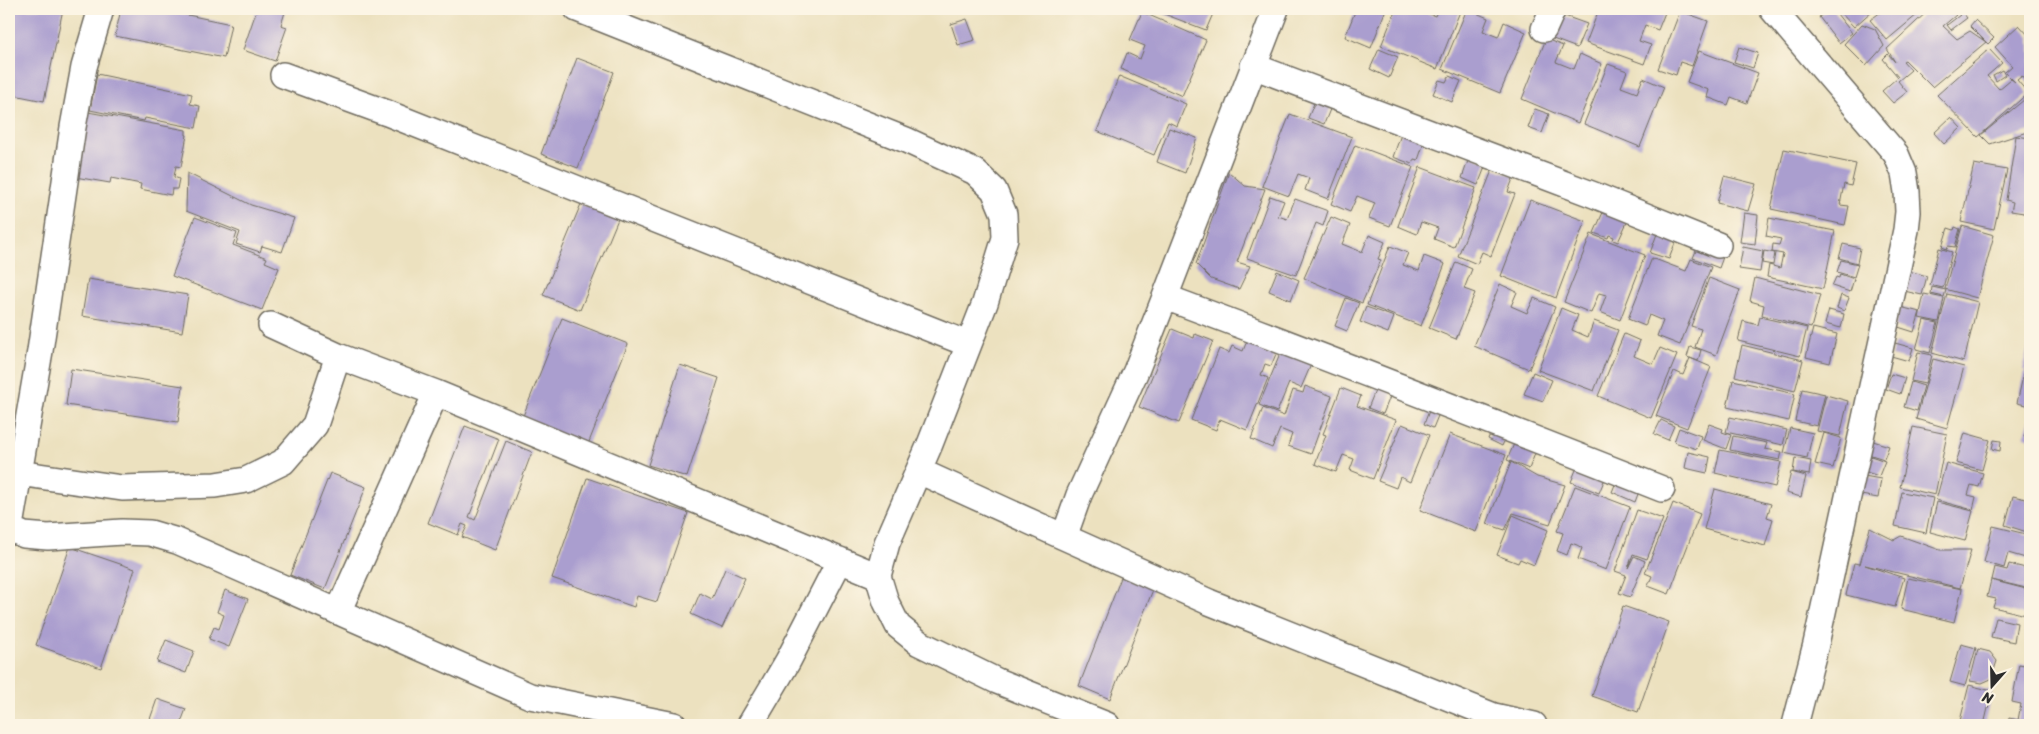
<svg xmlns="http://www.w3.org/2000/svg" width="2039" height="734" font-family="Sriracha,sans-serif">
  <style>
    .building { fill: #aa9ecf }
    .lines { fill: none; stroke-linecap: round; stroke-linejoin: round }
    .street-casing { stroke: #6f6b5f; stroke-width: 28 }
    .street { stroke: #fff; stroke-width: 25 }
  </style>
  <rect width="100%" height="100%" fill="#fcf5e5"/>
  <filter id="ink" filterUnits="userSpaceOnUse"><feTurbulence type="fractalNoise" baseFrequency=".02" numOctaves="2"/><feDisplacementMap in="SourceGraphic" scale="10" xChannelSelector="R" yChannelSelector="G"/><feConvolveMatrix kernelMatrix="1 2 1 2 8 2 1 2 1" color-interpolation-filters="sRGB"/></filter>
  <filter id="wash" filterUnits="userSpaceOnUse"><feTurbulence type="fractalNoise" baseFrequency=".0096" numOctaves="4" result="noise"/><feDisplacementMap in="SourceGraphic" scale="20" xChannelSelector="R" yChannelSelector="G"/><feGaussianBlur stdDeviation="1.12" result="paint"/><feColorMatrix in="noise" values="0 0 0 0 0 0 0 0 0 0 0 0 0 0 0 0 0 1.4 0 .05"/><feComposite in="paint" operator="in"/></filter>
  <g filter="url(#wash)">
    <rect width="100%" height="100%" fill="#ece1bf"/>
    <g id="blocks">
      <!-- building -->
      <path class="building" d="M9,9H63L44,101L9,94Z
        M121,9H159L231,24L224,58L115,36Z
        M257,9H286L281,25L287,27L275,61L243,50Z
        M1151,9H1215L1206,30Z
        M1356,9H1386L1371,48L1345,37Z
        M1396,9H1417L1435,16L1438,9H1461L1437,69L1381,46Z
        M1467,9L1488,18L1483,31L1498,37L1504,22L1526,32L1500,93L1442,69Z
        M1599,9H1661L1666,10L1658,30L1645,25L1639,41L1651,45L1644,64L1586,43Z
        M1829,9H1833L1852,33L1839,43L1819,17Z
        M1837,9H1874L1854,27Z
        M1885,9H1924L1887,40L1870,20Z
        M1930,9H1952L1956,15L1943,26L1957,39L1970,31L1986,42L1932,87L1905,60L1903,61L1911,70L1898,81L1907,92L1893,103L1882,91L1898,77L1883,59L1888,54L1895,62L1887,49Z
        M1957,9H1960L1967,18L1951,30L1947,25L1960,15L1955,10Z
        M1680,11L1708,21L1692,66L1680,62L1676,75L1658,69Z
        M1142,12L1206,40L1182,96L1121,69L1127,53L1140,59L1145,46L1130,40Z
        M1562,15L1587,24L1577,48L1553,39Z
        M967,19L975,40L958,45L951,24Z
        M1975,20L1994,38L1988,44L1970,26Z
        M1862,24L1875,29L1884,46L1866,66L1844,44Z
        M2019,25L2030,37V85L2022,76L2017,80L2028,93L1978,137L1937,95L1989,49L2002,63L1987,76L1999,89L2011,79L2015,82L2005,72L2012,66L1995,47Z
        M1546,39L1563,46L1556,62L1574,69L1580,54L1602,64L1578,123L1522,99Z
        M1739,47L1758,53L1753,68L1734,62Z
        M1379,49L1398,57L1389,78L1370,69Z
        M1699,51L1758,73L1747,103L1731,97L1728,105L1707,97L1709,90L1687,82Z
        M577,58L614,72L578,168L541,154Z
        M1608,64L1627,71L1621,87L1637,93L1643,78L1664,87L1640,147L1584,124Z
        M2002,70L2005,75L1996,81L1993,75Z
        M97,74L192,94L190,104L200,106L196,128L145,118L144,121L90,110Z
        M1119,76L1186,104L1177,126L1168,122L1154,155L1097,131Z
        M1449,76L1461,81L1452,102L1433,94L1439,80L1446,82Z
        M2030,95V131L1990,144L1981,135Z
        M1317,96L1333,102L1324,124L1308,118Z
        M1535,109L1549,114L1542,133L1528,128Z
        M88,112L186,130V135H187L181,167L176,166L174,177L179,179L177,189H172L171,195L140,189L141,184L111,178L110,183L75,177Z
        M1290,114L1352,137L1328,199L1305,190L1309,178L1298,174L1289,196L1262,186Z
        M1951,117L1961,128L1944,144L1934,133Z
        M1169,128L1197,138L1185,173L1157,162Z
        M1403,129L1426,137L1418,160L1414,159L1412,164L1393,157Z
        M2016,136L2030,138V214L2011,211L2013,202L2006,200Z
        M1355,145L1413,167L1390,226L1369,218L1375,203L1357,196L1350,212L1331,204Z
        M1784,149L1856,164L1851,186L1844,184L1840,205L1849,206L1845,225L1771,209Z
        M1470,155L1487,162L1478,185L1462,178Z
        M1974,164L2007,170L1994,229L1961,222Z
        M1420,167L1476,188L1454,247L1434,239L1438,228L1421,222L1417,234L1398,226Z
        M1493,168L1514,176L1508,192L1515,194L1491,256L1482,252L1477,264L1458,256Z
        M1229,172L1245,186L1265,189L1237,262L1250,266L1239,289L1211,279L1196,264Z
        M187,173L251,205L294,218L282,252L262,246L260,252L236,244L240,232L186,211Z
        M1724,176L1756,184L1748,211L1717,203Z
        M1270,196L1284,201L1278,216L1287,219L1295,199L1328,211L1323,226L1316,223L1296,275L1247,258Z
        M1530,200L1585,221L1556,298L1501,276Z
        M581,204L618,219L580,310L543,295Z
        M1604,210L1628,220L1618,242L1613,240L1614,237L1609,235L1608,238L1594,233Z
        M1744,213L1758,215L1755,244L1740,242Z
        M195,217L237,233L233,245L267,258L265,262L279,268L262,310L172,276Z
        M1331,217L1350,225L1342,244L1362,252L1369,235L1385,242L1378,259L1381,260L1362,303L1304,278Z
        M1769,218L1835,231L1823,289L1767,277L1769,265L1780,268L1783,254L1772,252L1773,244L1779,245L1781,239L1766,236Z
        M1962,226L1994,235L1977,298L1945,289Z
        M1955,227L1960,229L1955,247L1948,246L1947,249L1942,247L1948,228L1954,230Z
        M1658,231L1677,238L1669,259L1650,253Z
        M1591,234L1645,255L1620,320L1600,312L1606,295L1599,293L1591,313L1564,302Z
        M1843,244L1860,248L1857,263L1839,258Z
        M1390,246L1408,253L1403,265L1419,271L1424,256L1445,264L1421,326L1367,305Z
        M1698,246L1723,257L1719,268L1693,258Z
        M1743,247L1763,251L1760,272L1739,269Z
        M1939,248L1952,252L1943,288L1930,285Z
        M1764,251L1775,253L1773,265L1762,263Z
        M1652,258L1686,271L1691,259L1711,267L1680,345L1657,336L1663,321L1649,315L1645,326L1628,319Z
        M1841,260L1858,264L1854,277L1837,272Z
        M1456,262L1472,269L1464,289L1475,293L1456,339L1429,328Z
        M1277,271L1299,280L1291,300L1269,291Z
        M1909,271L1927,276L1922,295L1904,291Z
        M1840,274L1854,279L1850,292L1832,286L1836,277L1839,278Z
        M1709,278L1740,290L1716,355L1695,347L1701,329L1691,326Z
        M1755,278L1820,295L1811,328L1762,315L1764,305L1750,301Z
        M88,279L188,295L182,332L82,316Z
        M1500,284L1517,292L1511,306L1527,313L1534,298L1555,307L1529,369L1474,346Z
        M1932,287L1946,290L1944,297L1931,294Z
        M1924,294L1944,298L1939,322L1919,318Z
        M1947,294L1978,302L1964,362L1932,353Z
        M1841,295L1849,298L1844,311L1837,308Z
        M1346,298L1359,303L1347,331L1335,326Z
        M1366,307L1394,317L1388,333L1360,322Z
        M1900,307L1920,312L1914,332L1895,326Z
        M1561,308L1578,315L1572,330L1588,337L1594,321L1618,330L1594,391L1538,370Z
        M1829,310L1844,314L1841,328L1825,324Z
        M1760,317L1807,328L1800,356L1738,341L1743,321L1758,325Z
        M562,318L628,344L587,447L521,421Z
        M1924,320L1938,323L1930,353L1916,349Z
        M1813,328L1837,334L1830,363L1806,357Z
        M1172,329L1194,338L1195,334L1213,341L1179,423L1139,407Z
        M1251,330L1281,342L1271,366L1265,364L1261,375L1268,378L1247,430L1220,419L1216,430L1191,420L1219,349L1229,353L1232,346L1243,351Z
        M1624,334L1640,341L1634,356L1653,364L1660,348L1677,355L1651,418L1598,396Z
        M2029,341H2030V372L2023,370Z
        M1895,343L1913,348L1909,361L1891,356Z
        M1742,345L1803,360L1795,391L1735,376Z
        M1283,347L1313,360L1301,388L1289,383L1277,412L1259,405Z
        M1690,347L1701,350L1698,361L1687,357Z
        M1918,352L1932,355L1925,384L1911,381Z
        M1690,358L1711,367L1687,428L1656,416L1674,371L1683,375Z
        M1933,359L1964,367L1947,428L1916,419Z
        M680,365L719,378L687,477L648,465Z
        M71,369L183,386L178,422L66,405Z
        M1533,372L1552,380L1543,401L1524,394Z
        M2024,372L2030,373V406L2017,403Z
        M1891,374L1905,378L1900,394L1886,389Z
        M1733,380L1795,394L1789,421L1727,407Z
        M1379,381L1394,387L1383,414L1368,408Z
        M1911,382L1924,386L1917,411L1904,407Z
        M1305,386L1332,396L1311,454L1288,446L1292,434L1280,429L1272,448L1251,439L1263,408L1284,416L1293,390L1303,393Z
        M1341,388L1361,396L1357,406L1396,420L1373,479L1350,470L1354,459L1343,455L1336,472L1315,464L1326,435L1323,434Z
        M1802,389L1825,394L1817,426L1795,421Z
        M1826,395L1848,401L1840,436L1817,431Z
        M1432,403L1442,406L1433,428L1424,424Z
        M1730,417L1787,430L1783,445L1726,432Z
        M2030,419V439L2024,437Z
        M1661,420L1674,426L1668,440L1654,434Z
        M1402,424L1429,435L1410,482L1400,477L1396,488L1378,481Z
        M1709,424L1723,429L1722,432L1731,435L1726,449L1703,440Z
        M465,426L499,439L469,517L475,520L506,441L532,452L495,550L462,537L467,526L462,524L458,535L428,523Z
        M1493,427L1508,433L1502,446L1488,439Z
        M1913,427L1947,434L1935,495L1900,487Z
        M1679,428L1701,436L1697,449L1674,442Z
        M1790,428L1813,433L1807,458L1784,453Z
        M1824,433L1841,438L1833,468L1815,464Z
        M1965,433L1990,440L1982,470L1956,463Z
        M1450,434L1506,455L1476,532L1420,510Z
        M1733,436L1767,443L1765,449L1782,452L1780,460L1730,450Z
        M1517,437L1538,446L1529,469L1507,460Z
        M1994,440L2001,441L2000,451L1992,449Z
        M1873,441L1889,446L1884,459L1868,454Z
        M1720,450L1781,462L1775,487L1715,473Z
        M1688,452L1710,457L1707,473L1685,468Z
        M1868,455L1885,461L1879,476L1863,471Z
        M1795,458L1811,461L1809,475L1793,472Z
        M1580,460L1608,471L1599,493L1571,482Z
        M1511,462L1537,477L1565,485L1550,524L1513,513L1505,530L1487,524Z
        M1946,463L1983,473L1979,487L1971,485L1968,495L1976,497L1973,510L1936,500Z
        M1791,472L1806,476L1801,497L1786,493Z
        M330,473L366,487L325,589L290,575Z
        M1864,476L1881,479L1878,498L1861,495Z
        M1618,477L1641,486L1635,502L1612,492Z
        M587,478L688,513L657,602L637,596L634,607L552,578Z
        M1575,486L1630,507L1606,570L1578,559L1582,548L1577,545L1571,543L1567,555L1557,551L1563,533L1557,531Z
        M1715,489L1771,504L1767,517L1773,519L1765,546L1704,529Z
        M1902,492L1933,498L1926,533L1895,526Z
        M2013,496L2030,500V533L2005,525Z
        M1937,502L1973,511L1965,541L1930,532Z
        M1673,503L1700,514L1669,594L1648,586L1652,576L1645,573Z
        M1637,510L1663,519L1647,559L1633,554L1628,568L1634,556L1645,561L1630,597L1619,593L1626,575L1615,571Z
        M1513,515L1548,530L1534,565L1520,559L1518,563L1497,555Z
        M1993,526L2030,535L2029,559L2008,553L2004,568L1984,562Z
        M1870,528L1894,540L1901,536L1940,550H1971L1960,588L1865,565L1904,578L1895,607L1846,595L1854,563L1860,564Z
        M70,547L135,569L101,668L36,645Z
        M2009,564L2030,569V589L1992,580L1995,567L2007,570Z
        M725,569L745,578L722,628L691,614L700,593L712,599Z
        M1122,575L1154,587L1110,699L1079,686Z
        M1908,578L1962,589L1954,622L1901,609Z
        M1991,580L2030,590V616L1993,607L1996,599L1987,597Z
        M225,590L248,599L229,647L209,639L214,627L219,629L224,615L217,612Z
        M1623,606L1669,622L1638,712L1592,696Z
        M1996,618L2017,623L2014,642L1991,637Z
        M166,640L194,651L186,673L157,662Z
        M1961,644L1976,648L1965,686L1950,682Z
        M1978,649L1990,652L1997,661L1991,679L1982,683L1970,681Z
        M2019,664L2030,666V725H2008L2009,718L2018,720L2021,704L2012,702Z
        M1969,685L1992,691L1984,725H1959Z
        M157,699L186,709L180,725H148Z"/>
    </g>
  </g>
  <g filter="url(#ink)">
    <use href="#blocks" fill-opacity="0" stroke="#6f6b5f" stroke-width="1"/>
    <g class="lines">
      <!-- street casing -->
      <g class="street-casing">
        <path id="street" d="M577,9L906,140L975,172L994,190L1004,214L1005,238L985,303L930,444L887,543L878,576L886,602L898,626L919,643L997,681L1107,725
          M1276,9L1165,297L1136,371L1079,495L1064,537L1209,602L1494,716L1534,725
          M1772,9L1896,154L1904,173L1907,192L1908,212L1906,230L1816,644L1795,725
          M1544,29L1553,9
          M1253,66L1594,195L1718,245
          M283,75L387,113L968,344
          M1165,297C1332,359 1497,424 1662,489
          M271,325L338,356L436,393L878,576
          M919,471L1064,537
          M18,473L122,488L215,485L246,480L283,462L315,425L338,356
          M9,528L24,535L48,537L122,532L150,533L177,541L530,696L674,725
          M9,532L40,351L73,127L84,67L101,9
          M338,612L436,393
          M750,725L788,661L840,560"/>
      </g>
      <!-- street -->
      <use href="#street" class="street"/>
    </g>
  </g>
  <!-- margin -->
  <rect width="2039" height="734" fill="none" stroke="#fcf5e5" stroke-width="30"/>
  <!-- north arrow -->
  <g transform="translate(1992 686) rotate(200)" stroke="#fcf5e5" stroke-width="4" paint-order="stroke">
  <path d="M0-4L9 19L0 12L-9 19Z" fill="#2b2b2b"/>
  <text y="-8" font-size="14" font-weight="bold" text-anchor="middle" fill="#2b2b2b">N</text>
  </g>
</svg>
